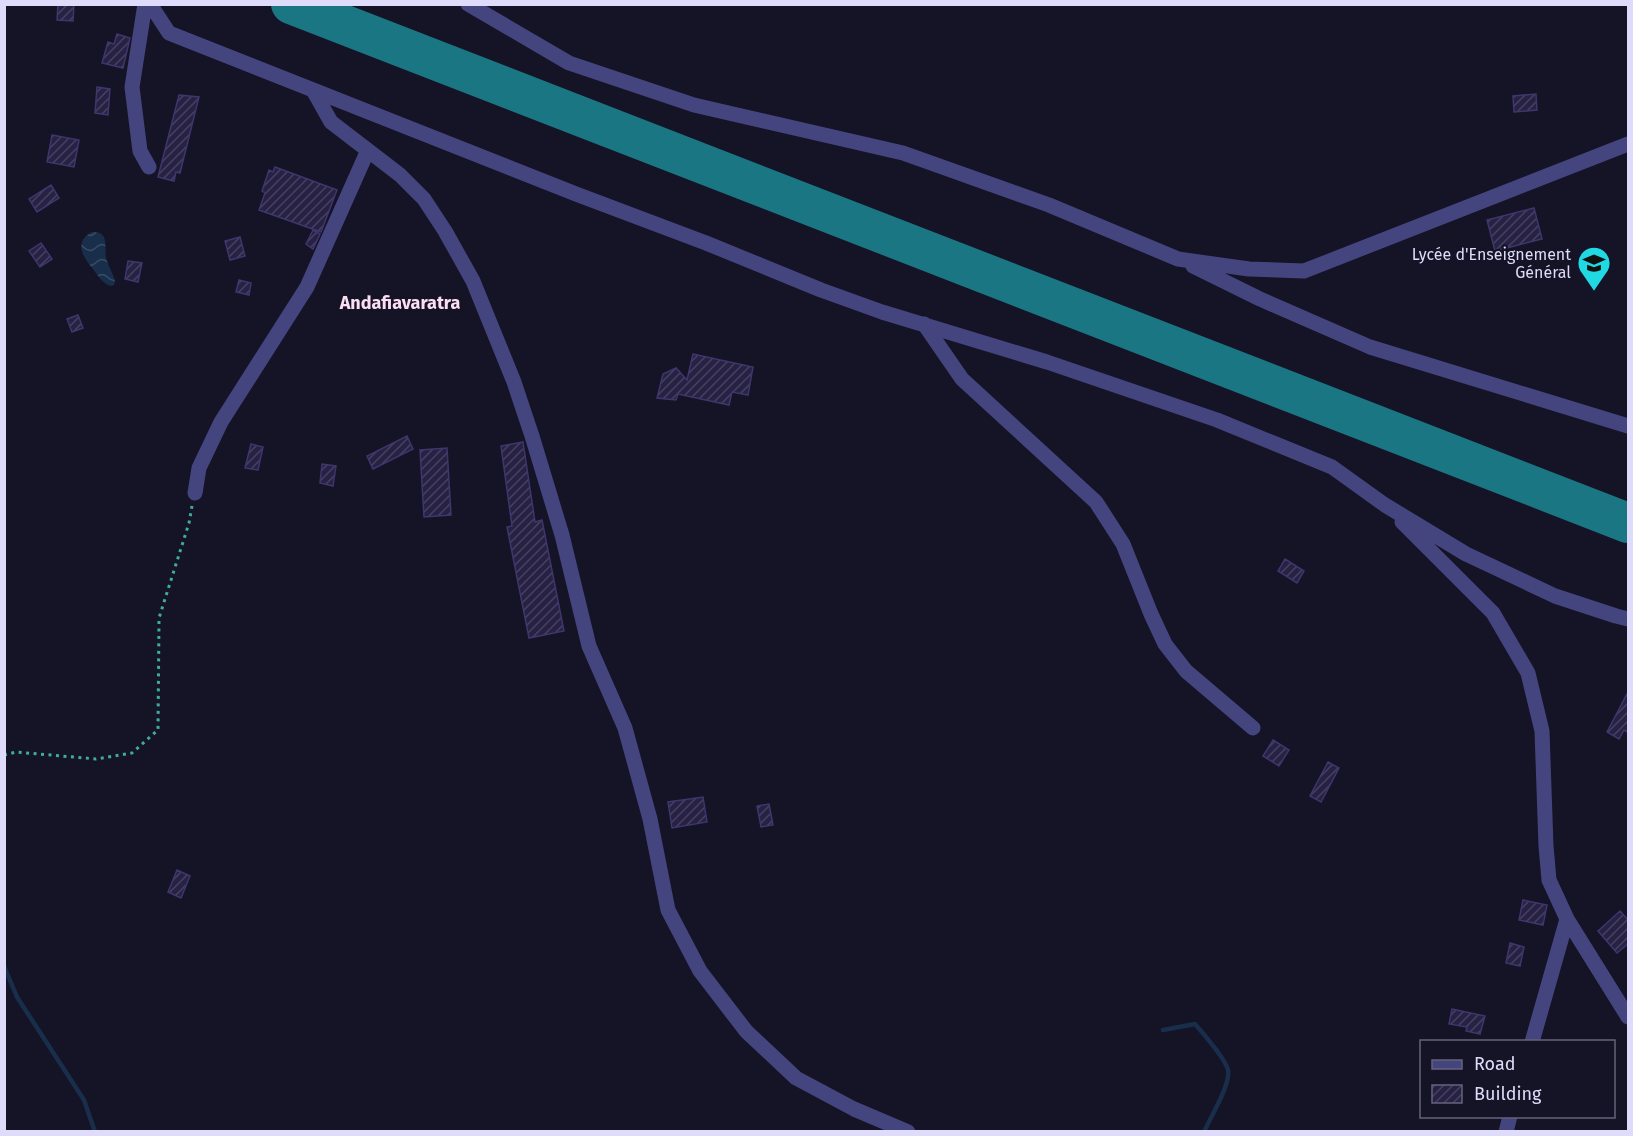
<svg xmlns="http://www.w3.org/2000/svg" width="1633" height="1136" font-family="'Fira Sans',sans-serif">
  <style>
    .water { fill: url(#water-waves) }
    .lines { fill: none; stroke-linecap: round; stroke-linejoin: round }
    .stream { stroke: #182e4a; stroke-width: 4.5 }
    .taxiway { stroke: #1b7684; stroke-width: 40 }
    .building { fill: url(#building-hatch); stroke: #3e366d; stroke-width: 1.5 }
    .path { stroke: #40ab9f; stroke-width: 3; stroke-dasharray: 3 4.5; stroke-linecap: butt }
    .minor { stroke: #44457f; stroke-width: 15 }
    .labels { text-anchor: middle; stroke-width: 4.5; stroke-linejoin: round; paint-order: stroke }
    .poi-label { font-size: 16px; fill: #dedcfa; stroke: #151326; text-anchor: end }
    .neighbourhood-label { font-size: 18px; font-weight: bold; fill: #fbdef2; stroke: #151326 }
  </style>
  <defs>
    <pattern id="water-waves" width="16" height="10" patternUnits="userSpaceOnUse" patternTransform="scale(1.5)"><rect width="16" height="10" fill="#182e4a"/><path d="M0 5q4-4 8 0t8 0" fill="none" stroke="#394c65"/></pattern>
    <pattern id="building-hatch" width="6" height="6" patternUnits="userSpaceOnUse" patternTransform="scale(1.5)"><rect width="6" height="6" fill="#272144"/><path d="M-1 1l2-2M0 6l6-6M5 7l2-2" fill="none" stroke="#464160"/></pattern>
  </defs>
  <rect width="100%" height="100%" fill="#151326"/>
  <!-- water -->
  <path class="water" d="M92,232C110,231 104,247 106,258C108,266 113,273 115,281L114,285L111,286C103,284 98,276 93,269C83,257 73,242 92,232Z"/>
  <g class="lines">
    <!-- stream -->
    <path class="stream" d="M4,966L17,997L84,1100L95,1132
      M1163,1030L1195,1024C1203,1033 1226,1060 1228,1070C1231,1084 1210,1118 1204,1132"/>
    <!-- taxiway -->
    <path class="taxiway" d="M291,4L1628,523"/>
  </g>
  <!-- building -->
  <path class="building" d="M58,4H74L73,21L57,20Z
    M117,34L130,38L123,68L102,63L108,42L114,44Z
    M97,87L110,89L108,115L95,113Z
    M1536,94L1537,110L1514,112L1513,96Z
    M179,95L199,97L180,173L176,172L174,181L158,177Z
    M52,135L79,140L74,167L47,162Z
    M275,167L337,190L321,232L259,210L265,193L262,191L269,170L273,172Z
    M51,185L59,198L37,212L29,199Z
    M1534,208L1542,239L1495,251L1487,220Z
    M313,230L320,234L313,249L306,244Z
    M240,237L245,256L230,260L225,241Z
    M41,243L52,259L40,267L29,251Z
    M128,261L142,263L138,282L125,279Z
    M239,280L251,283L249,295L236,292Z
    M78,315L83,328L72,332L67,319Z
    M693,354L753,367L748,395L732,392L729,405L678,394L676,400L657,398L663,374L676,368L687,380Z
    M407,436L413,449L373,469L367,456Z
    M523,442L535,522L542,520L564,631L529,638L507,527L512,526L501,446Z
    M251,444L263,447L258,470L245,468Z
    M447,448L451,515L424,517L420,450Z
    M322,464L336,466L333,486L320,483Z
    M1285,559L1304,571L1297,583L1278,571Z
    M1629,690V733L1624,730L1619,739L1607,732Z
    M1273,740L1289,750L1279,766L1263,756Z
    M1328,762L1339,768L1321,802L1310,796Z
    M703,797L707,822L672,828L668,802Z
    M769,804L773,825L761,827L757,806Z
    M177,870L190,876L181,898L168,892Z
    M1523,900L1547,905L1543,925L1519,920Z
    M1620,911L1629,921V943L1617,953L1598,931Z
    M1510,943L1524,947L1520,966L1506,963Z
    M1452,1009L1485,1016L1480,1034L1466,1031L1467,1027L1449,1024Z"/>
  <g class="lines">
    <!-- path -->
    <path class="path" d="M4,755L16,752L96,759L132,753L158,730L159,618L189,523L192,506"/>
    <!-- minor -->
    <path class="minor" d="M145,4L132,87L140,151L149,167
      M150,4L169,33L576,194L706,243L821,290L882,312L1047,362L1217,420L1332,467L1385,505L1466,554L1555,596L1616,616L1628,619
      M468,4L569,63L694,105L903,153L1049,205L1178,259L1249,269L1304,271L1628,144
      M313,90L331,122L400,175L424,199L445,231L473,281L514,382L532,436L562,535L589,646L625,728L650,819L668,910L700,971L746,1031L796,1078L854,1109L908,1132
      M1193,266L1260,299L1370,347L1628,426
      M924,324L962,379L1096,502L1123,544L1151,614L1165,644L1186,671L1253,728
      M195,493L199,468L221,422L307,287L368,150
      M1402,522L1493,613L1528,673L1542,731L1546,846L1549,880L1567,919L1628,1017
      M1532,1042L1567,919
      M1506,1132L1510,1116"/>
  </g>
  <!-- icons -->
  <defs>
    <g id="school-pin" transform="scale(1.725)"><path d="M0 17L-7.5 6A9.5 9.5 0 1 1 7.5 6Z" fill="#21d9e2" stroke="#151326"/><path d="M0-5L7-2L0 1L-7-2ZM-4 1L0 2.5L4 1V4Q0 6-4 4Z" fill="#111"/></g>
  </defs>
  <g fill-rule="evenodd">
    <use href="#school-pin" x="1594" y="263"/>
  </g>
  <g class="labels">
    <!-- poi labels -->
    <g class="poi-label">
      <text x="1571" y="260">Lycée d'Enseignement<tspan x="1571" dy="18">Général</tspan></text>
    </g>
    <!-- neighbourhood labels -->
    <g class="neighbourhood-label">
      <text x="400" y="309">Andafiavaratra</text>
    </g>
  </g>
  <!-- border -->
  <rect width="1633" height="1136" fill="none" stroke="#dedcfa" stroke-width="12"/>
  <!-- legend -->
  <rect x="1420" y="1040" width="195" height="78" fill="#151326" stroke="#65637b" stroke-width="1.5"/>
  <rect x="1432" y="1060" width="30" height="9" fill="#44457f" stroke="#65637b" stroke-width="1.5"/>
  <text x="1474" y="1070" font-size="18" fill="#dedcfa">Road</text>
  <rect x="1432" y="1085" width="30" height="18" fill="url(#building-hatch)" stroke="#65637b" stroke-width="1.5"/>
  <text x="1474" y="1100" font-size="18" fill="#dedcfa">Building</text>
</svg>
